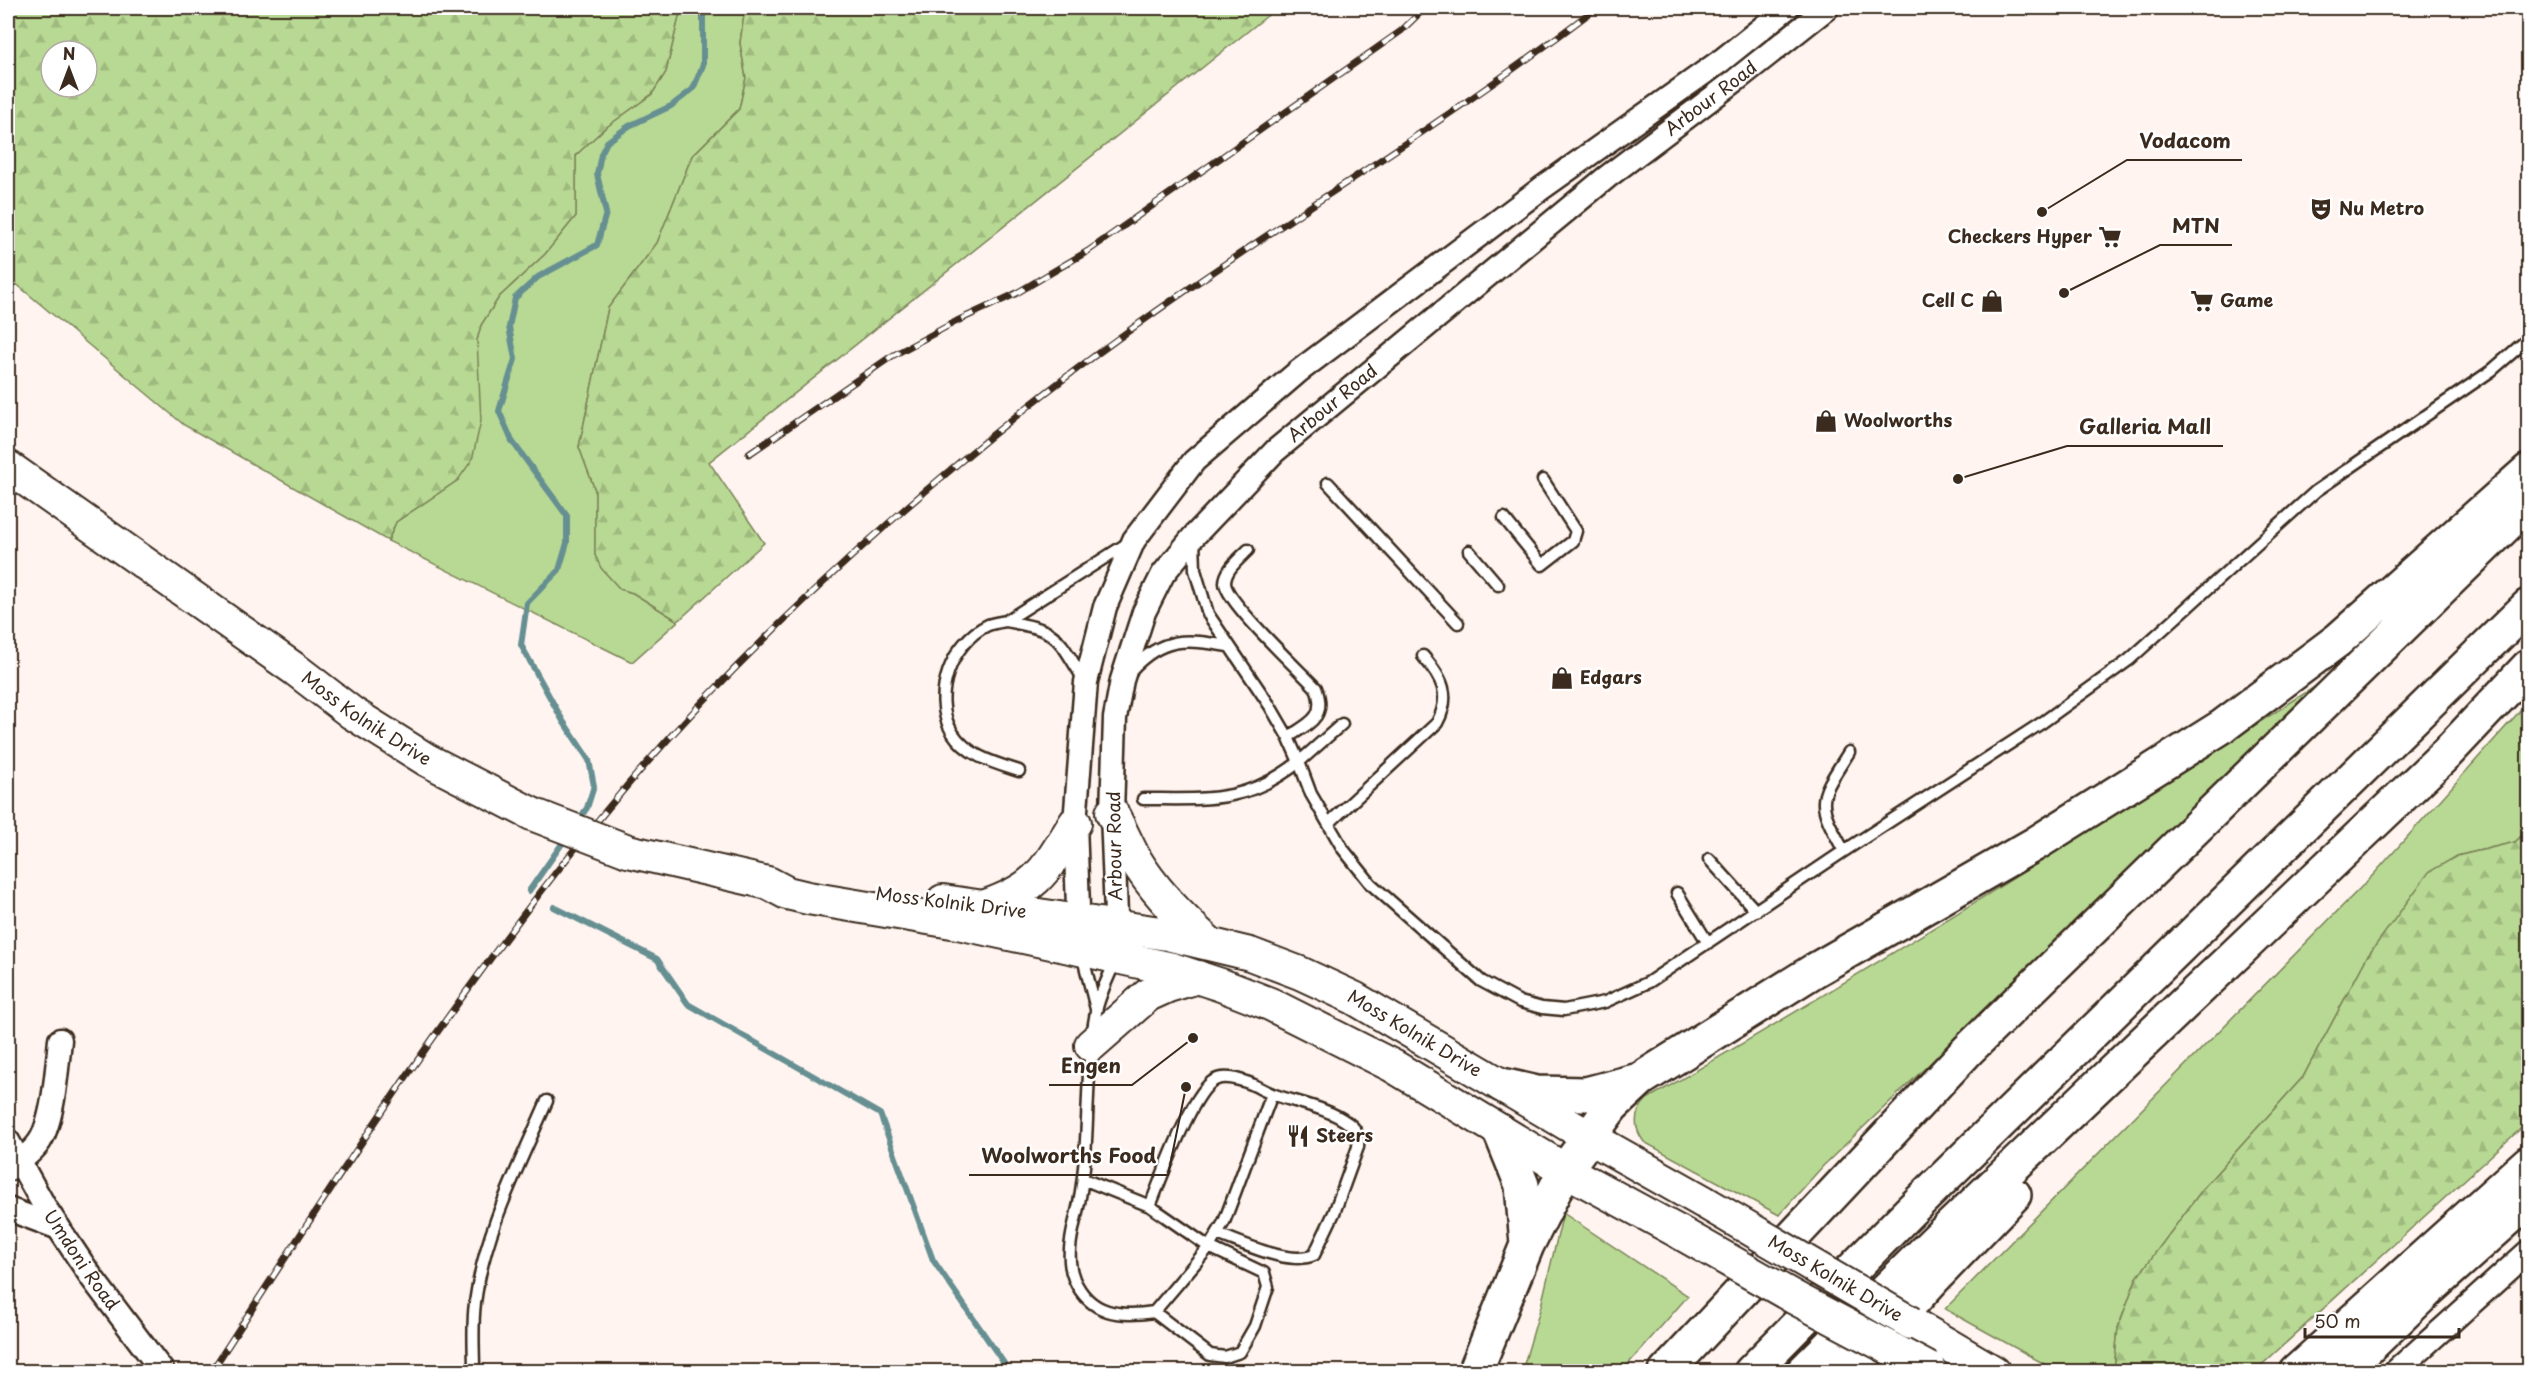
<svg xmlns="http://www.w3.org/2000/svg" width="2536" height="1379" font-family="'Playpen Sans',sans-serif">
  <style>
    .grass { fill: #b8d993; stroke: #7a8258; stroke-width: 1.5 }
    .forest { fill: url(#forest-firs); stroke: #7a8258; stroke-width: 1.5; fill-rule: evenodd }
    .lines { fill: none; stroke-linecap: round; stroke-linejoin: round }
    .stream { stroke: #668f92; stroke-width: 6 }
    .lane-casing { stroke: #3b2a1e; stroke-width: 15 }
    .street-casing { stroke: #3b2a1e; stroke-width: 27 }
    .secondary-casing { stroke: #3b2a1e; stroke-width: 36 }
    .primary-casing { stroke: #3b2a1e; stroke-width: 38 }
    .highway-casing { stroke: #3b2a1e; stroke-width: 38 }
    .lane { stroke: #fff; stroke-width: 10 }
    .street { stroke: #fff; stroke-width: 22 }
    .secondary { stroke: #fff; stroke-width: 32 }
    .primary { stroke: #fff; stroke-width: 33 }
    .highway { stroke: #fff; stroke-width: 33 }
    .rail-casing { stroke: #3b2a1e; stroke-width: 7 }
    .rail { stroke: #fff; stroke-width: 4.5; stroke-dasharray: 14; stroke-linecap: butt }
    .secondary-bridge-casing { stroke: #3b2a1e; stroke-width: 36; stroke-linecap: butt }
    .secondary-bridge { stroke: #fff; stroke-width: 32 }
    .labels { text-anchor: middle; stroke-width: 5; stroke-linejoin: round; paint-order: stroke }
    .street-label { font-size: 18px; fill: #3b2a1e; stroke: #fff }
    .poi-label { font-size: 18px; font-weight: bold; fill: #3b2a1e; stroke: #fff; text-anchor: start }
    .leader { fill: none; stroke: #3b2a1e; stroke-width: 2 }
    .callout-dot { fill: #3b2a1e; stroke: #fff; stroke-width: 2 }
    .callout-label { font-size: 20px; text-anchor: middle; font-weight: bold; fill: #3b2a1e; stroke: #fff; stroke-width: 5; stroke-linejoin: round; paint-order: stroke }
  </style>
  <defs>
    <pattern id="forest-firs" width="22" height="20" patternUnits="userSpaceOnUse" patternTransform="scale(1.5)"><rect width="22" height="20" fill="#b8d993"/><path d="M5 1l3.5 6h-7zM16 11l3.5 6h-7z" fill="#9fba7e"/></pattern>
  </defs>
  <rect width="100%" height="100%" fill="#fff4f0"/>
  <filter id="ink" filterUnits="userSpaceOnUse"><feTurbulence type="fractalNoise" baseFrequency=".0167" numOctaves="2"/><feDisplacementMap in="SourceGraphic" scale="12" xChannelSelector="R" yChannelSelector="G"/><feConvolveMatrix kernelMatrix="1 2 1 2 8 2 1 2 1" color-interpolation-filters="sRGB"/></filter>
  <g filter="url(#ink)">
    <!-- grass -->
    <path class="grass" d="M681,8H745L740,43L746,78L739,109L692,156L657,243L608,308L579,447L595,490V555L620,589L633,593L678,621L632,662L388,541L396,522L458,480L477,340L481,325L499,297L545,254L576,216V155L605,128L652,94L666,72Z
      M2338,672L1823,1166L1779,1215L1644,1142C1633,1127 1634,1112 1647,1099C1882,964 2110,818 2338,672Z
      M2528,702V830L2515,842L2457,856L2367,957L2303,1077L2205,1186L2136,1279L2118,1328L2114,1371H2057L1945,1309L2374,874Z
      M1563,1213L1688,1296L1622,1371H1522L1541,1306Z"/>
    <!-- forest -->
    <path class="forest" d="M8,8H681L666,72L652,94L605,128L576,155V216L545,254L499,297L481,325L477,340L481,421L472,460L458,480L396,522L388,541L184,425L8,277ZM51,51H87V87H51Z
      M745,8H1277L709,462L764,543L678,621L633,593L620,589L601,568L595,555V490L579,447L608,308L657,243L692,156L739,109L746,78L740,43Z
      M2528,830V1122L2255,1371H2114L2118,1328L2136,1279L2205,1186L2303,1077L2367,957L2429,872L2457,856L2515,842Z"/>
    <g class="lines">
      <!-- stream -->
      <path class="stream" d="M577,822L587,808L594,786L589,760L563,721L521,645L527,603L559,570L567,543V516L512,441L499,411L515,359L509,327L515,298L538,277L597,245L606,213L597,174L601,154L607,142L629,126L671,106L693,89L703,65V8
        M529,891L566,838
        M554,907L657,959L688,1004L880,1114L933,1260L1010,1372"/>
      <!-- lane casing -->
      <g class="lane-casing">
        <path id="lane" d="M1328,483L1458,623
          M1504,518L1542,565L1573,541L1576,531L1543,480
          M1248,550C1239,559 1225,570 1225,583C1226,602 1299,670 1316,688C1327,717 1310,723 1288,737
          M1469,551L1498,585
          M1006,621C1060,631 1056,635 1084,680
          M1131,670C1163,636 1185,639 1228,646
          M1342,724L1299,762L1311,794L1343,849L1371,884L1481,981L1520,1002L1542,1008L1564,1010L1605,1002L1649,982L1844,851L2043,722L2129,660L2316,491L2491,371L2528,339
          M1019,771C994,763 967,756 952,732C931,697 951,642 988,625C993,623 1000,622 1006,621L1128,543
          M1143,799C1208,799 1245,804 1299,762L1288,737L1270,706L1208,614L1195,570L1194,539
          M1329,823L1437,723C1452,695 1442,678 1423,656
          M1844,851C1815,799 1818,801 1849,752
          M1709,859L1756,911
          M1677,893L1708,943
          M1082,954L1096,1009
          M1083,1179L1150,1206L1209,1247L1154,1312C1120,1317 1090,1315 1074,1279C1064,1255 1074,1227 1079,1203C1091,1140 1084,1075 1096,1012C1099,995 1109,977 1115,961
          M1150,1206C1161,1180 1192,1091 1215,1080C1224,1075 1237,1079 1246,1082C1256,1085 1265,1092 1275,1095C1298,1103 1328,1108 1348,1123C1356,1128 1359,1137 1358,1147L1334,1213L1314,1255C1289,1266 1243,1243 1217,1234
          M1154,1312L1210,1355L1225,1357L1240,1352L1255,1326L1268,1287L1264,1273L1209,1247L1224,1222L1272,1094
          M474,1372C474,1349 472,1325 475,1303C484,1232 519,1166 547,1101"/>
      </g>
      <!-- street casing -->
      <g class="street-casing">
        <g id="street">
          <path d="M1079,936L1075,823L1086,682L1105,607L1134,540L1194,461L1299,371L1542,188L1722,60L1787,8"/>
          <path id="s1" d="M1117,940L1112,813L1115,718L1122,680L1144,612L1163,574L1194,536L1275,451L1607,177L1736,80L1827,8"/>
          <path id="s2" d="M8,1141L46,1209L92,1278L163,1372"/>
          <path d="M9,1169C19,1162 33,1152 40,1141C54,1118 57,1067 60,1040"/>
          <path d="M8,1209L59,1228"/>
          <path d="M2395,1372L2528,1252"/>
        </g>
      </g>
      <!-- secondary casing -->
      <g class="secondary-casing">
        <g id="secondary">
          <path id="s3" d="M8,467L296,670L352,713L427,760L532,814"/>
          <path d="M1112,813C1120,828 1127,844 1135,859C1154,891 1181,918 1209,943"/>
          <path d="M628,851L768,883L787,893L808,898L958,923L1172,969L1221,985L1270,1004L1393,1066L1565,1170L1677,1231"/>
          <path id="s4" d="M943,901L1167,934L1250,954L1300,973L1354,998L1589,1137L1704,1202"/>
          <path d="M986,906C1040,887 1046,869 1075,823"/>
          <path d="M1091,1045L1148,995L1168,986L1198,977"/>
          <path d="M1911,1323L1994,1372"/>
        </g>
      </g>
      <!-- primary casing -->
      <g class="primary-casing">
        <path id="primary" d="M2296,1372L2528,1163
          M2343,1372L2426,1292L2528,1201"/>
      </g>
      <!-- highway casing -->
      <g class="highway-casing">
        <path id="highway" d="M1502,1085L1537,1093L1586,1094L1639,1080
          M1500,1131L1522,1185L1527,1244
          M1475,1372L1527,1245L1565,1170L1612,1106L1641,1079L1815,970L2035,844L2223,726L2338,640L2528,471
          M1666,1372L1968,1050L2528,504
          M1751,1372L1910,1211L2528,606
          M1803,1372L1937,1239L2446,754L2528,667
          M1849,1372L1935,1277L2014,1195"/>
      </g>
      <!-- lane -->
      <use href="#lane" class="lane"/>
      <!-- street -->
      <use href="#street" class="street"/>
      <!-- secondary -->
      <use href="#secondary" class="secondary"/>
      <!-- primary -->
      <use href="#primary" class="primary"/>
      <!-- highway -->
      <use href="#highway" class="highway"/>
      <!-- rail casing -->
      <g class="rail-casing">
        <path id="rail" d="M749,454L892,356L957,321L1015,294L1088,251L1401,31L1425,8
          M211,1372C337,1178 461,984 609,807C730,662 882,522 1030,405C1211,262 1413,148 1596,8"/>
      </g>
      <!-- rail -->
      <use href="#rail" class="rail"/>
      <!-- secondary-bridge casing -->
      <g class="secondary-bridge-casing">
        <g id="secondary-bridge">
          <path d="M532,814L628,851"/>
          <path id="s5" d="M1704,1202L1911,1323"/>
          <path d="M1677,1231L1795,1298L1929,1369"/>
        </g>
      </g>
      <!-- secondary-bridge -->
      <use href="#secondary-bridge" class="secondary-bridge"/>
    </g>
  </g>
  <!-- icons -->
  <defs>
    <g id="theatre-bare" transform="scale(1.8)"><path d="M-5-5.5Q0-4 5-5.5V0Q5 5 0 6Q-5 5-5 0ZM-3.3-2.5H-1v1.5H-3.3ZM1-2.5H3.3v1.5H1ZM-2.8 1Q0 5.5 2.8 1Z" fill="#3b2a1e" stroke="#fff" stroke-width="2.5" paint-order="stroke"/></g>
    <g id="supermarket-bare" transform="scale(1.8)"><path d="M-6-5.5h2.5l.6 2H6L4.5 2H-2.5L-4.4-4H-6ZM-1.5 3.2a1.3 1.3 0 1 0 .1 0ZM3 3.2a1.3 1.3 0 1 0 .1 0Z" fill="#3b2a1e" stroke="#fff" stroke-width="2.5" paint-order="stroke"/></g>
    <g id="shop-bare" transform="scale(1.8)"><path d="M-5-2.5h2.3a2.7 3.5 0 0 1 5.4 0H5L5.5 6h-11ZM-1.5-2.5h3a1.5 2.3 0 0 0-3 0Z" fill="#3b2a1e" stroke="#fff" stroke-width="2.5" paint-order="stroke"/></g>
    <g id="restaurant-bare" transform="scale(1.8)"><path d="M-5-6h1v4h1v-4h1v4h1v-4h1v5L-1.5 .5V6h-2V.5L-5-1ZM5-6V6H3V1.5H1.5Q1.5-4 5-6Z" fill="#3b2a1e" stroke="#fff" stroke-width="2.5" paint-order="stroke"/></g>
  </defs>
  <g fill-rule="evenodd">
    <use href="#theatre-bare" x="2321" y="209"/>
    <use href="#supermarket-bare" x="2110" y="237"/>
    <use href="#shop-bare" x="1992" y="301"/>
    <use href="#supermarket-bare" x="2202" y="301"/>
    <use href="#shop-bare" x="1826" y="421"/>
    <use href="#shop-bare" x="1562" y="678"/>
    <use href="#restaurant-bare" x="1298" y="1136"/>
  </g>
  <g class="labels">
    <!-- street labels -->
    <g class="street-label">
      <text dy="6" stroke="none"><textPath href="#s1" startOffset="1102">Arbour Road</textPath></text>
      <text dy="6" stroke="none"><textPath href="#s1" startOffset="616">Arbour Road</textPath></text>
      <text dy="6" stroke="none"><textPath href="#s3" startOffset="438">Moss Kolnik Drive</textPath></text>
      <text transform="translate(1115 846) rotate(-91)" y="6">Arbour Road</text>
      <text transform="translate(951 903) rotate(7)" y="6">Moss Kolnik Drive</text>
      <text dy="6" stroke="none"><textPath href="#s4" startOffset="495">Moss Kolnik Drive</textPath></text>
      <text dy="6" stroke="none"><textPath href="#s2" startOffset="140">Umdoni Road</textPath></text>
      <text dy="6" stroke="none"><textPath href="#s5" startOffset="152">Moss Kolnik Drive</textPath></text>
    </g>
    <!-- poi labels -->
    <g class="poi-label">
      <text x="2339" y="215">Nu Metro</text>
      <text x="2092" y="243" text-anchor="end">Checkers Hyper</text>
      <text x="1974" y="307" text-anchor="end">Cell C</text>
      <text x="2220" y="307">Game</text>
      <text x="1844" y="427">Woolworths</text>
      <text x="1580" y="684">Edgars</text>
      <text x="1316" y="1142">Steers</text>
    </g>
  </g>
  <!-- callouts -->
  <path class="leader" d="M2042 212L2127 160H2242M2064 293L2160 245H2232M1958 479L2067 446H2223M1193 1038L1132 1085H1049M1186 1087L1168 1175H969"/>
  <g class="callout-dot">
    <circle cx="2042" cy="212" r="6"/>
    <circle cx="2064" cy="293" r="6"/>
    <circle cx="1958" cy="479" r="6"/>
    <circle cx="1193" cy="1038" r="6"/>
    <circle cx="1186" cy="1087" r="6"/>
  </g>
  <g class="callout-label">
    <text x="2185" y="148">Vodacom</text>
    <text x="2196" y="233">MTN</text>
    <text x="2145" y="434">Galleria Mall</text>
    <text x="1091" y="1073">Engen</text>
    <text x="1069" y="1163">Woolworths Food</text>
  </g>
  <!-- margin -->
  <rect width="2536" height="1379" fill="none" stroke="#fff" stroke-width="30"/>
  <rect x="15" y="15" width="2506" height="1349" fill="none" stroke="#3b2a1e" stroke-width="2" filter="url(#ink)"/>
  <!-- north arrow -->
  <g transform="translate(69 69)"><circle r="28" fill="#ffffff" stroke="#b1aaa5" stroke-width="1.5"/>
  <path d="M0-4.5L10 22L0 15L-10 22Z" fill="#3b2a1e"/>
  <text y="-9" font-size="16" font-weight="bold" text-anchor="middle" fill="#3b2a1e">N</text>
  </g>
  <!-- scale -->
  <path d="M2305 1328v9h154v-9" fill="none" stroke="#3b2a1e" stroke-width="3"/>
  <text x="2314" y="1328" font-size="18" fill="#3b2a1e" stroke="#ffffff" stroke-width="4.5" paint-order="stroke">50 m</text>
</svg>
